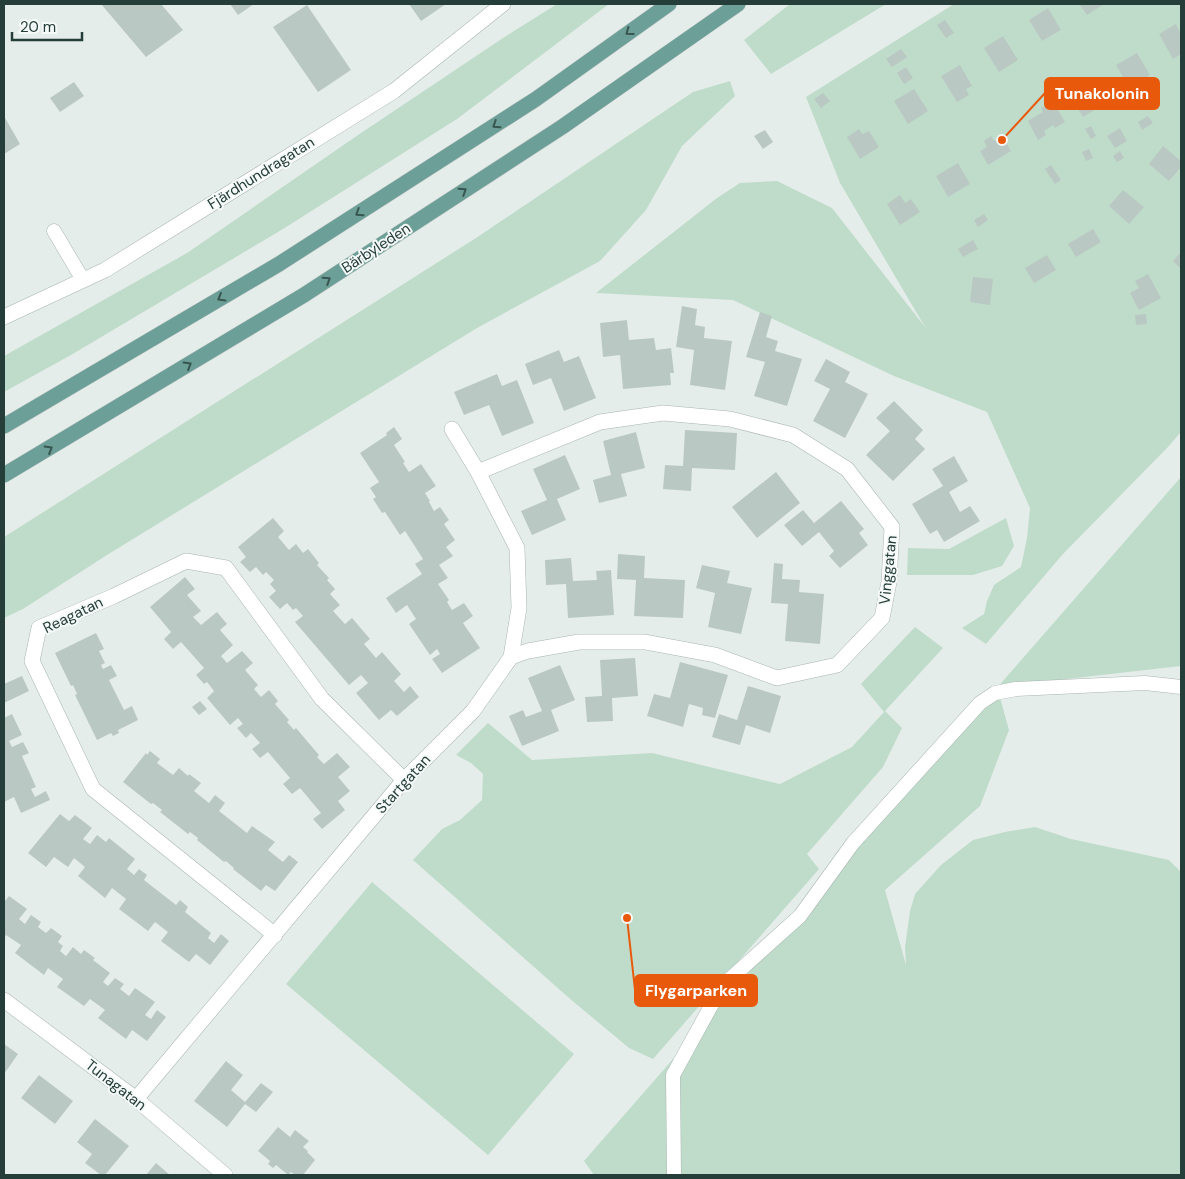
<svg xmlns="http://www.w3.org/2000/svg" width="1185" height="1179" font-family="'DM Sans',sans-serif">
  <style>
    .green { fill: #bfdcca }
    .building { fill: #bac8c3 }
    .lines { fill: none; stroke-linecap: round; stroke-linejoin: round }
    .lane-casing { stroke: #a8b5b1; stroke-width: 15 }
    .street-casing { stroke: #a8b5b1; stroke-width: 16 }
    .primary-casing { stroke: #c2c9c8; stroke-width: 16 }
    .lane { stroke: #fff; stroke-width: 14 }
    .street { stroke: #fff; stroke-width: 15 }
    .primary { stroke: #6c9f97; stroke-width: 15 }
    .oneway { stroke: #375650 }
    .labels { text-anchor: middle; stroke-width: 4; stroke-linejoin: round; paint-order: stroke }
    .street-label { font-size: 15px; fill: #253e39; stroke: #f5f9f8 }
    .leader { fill: none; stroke: #e8590c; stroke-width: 2 }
    .callout-dot { fill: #e8590c; stroke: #f5f9f8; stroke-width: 2 }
    .callout { fill: #e8590c; stroke: #e8590c; stroke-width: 2 }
    .callout-label { font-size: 16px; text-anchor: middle; font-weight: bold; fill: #fff }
  </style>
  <rect width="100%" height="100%" fill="#e5edea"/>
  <!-- green -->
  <path class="green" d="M557,4H609L457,119L283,229L71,355L4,392V356L187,253L358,135L503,38Z
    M790,4H886L771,74L744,40Z
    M954,4H1181V432L1167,448L1063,554L986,644L962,628L984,614L987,601L994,585L1021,567L1027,538L1030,508L987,412L894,376L733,300L596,293L717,198L740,183L777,181L832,208L925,327L840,183L806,97Z
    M730,81L735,96L682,146L646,210L600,261L477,328L107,555L23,609L4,618V537L476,238L693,92Z
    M1181,477V666L997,687L1009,730L980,806L885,890L906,965L905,947L910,911L915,894L941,865L973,840L1005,832L1035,827L1071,839L1169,860L1181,872V1175H594L584,1161Z
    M1006,518L1014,546L1002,566L973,575H907L908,548L949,549Z
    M915,627L943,648L885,711L902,728L883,767L807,854L819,869L653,1059L629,1048L569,998L413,860L442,829L460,820L482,800L483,774L471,763L456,755L488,723L532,760L652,753L780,784L852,747L884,712L861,684Z
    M372,882L574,1054L488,1155L286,984Z"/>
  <!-- building -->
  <path class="building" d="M101,4H161L183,30L146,57Z
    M230,4H254L238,15Z
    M409,4H446L421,21Z
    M1079,4H1104L1087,15Z
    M307,5L351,70L318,92L273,27Z
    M1048,8L1061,30L1042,41L1029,20Z
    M945,20L954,33L946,38L937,25Z
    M1176,24L1181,34V54L1173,59L1159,34Z
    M1003,36L1018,60L999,72L984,48Z
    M901,49L907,57L892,67L886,59Z
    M1137,53L1150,75L1129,88L1116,65Z
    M960,65L972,86L966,89L969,95L957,102L941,76Z
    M906,67L913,78L904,84L897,73Z
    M1093,79L1107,102L1083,117L1069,94Z
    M74,82L84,96L60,112L50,98Z
    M914,89L928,111L908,124L894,101Z
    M823,93L830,101L821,108L814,99Z
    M1053,101L1065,122L1055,128L1053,125L1044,131L1046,135L1038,140L1028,121L1043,112L1041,108Z
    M4,116L20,144L4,154Z
    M1148,116L1153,123L1142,130L1138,122Z
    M1091,126L1096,136L1091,139L1085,129Z
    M1120,128L1127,141L1115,148L1107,136Z
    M859,129L862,134L869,131L879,147L860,159L847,137Z
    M765,130L773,142L763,149L754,136Z
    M991,136L994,141L1002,136L1011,151L988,165L980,151L987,147L984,141Z
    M1163,146L1181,161V167L1169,181L1149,164Z
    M1089,149L1093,158L1086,161L1082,152Z
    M1120,151L1124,158L1117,162L1113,156Z
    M958,163L970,184L948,197L936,176Z
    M1051,165L1061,180L1055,184L1045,169Z
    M1123,190L1144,207L1129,224L1109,206Z
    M900,195L905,203L911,199L920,212L900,225L887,204Z
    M984,214L988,220L978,227L974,220Z
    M1093,229L1101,242L1076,257L1068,244Z
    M973,240L978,249L963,257L958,249Z
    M1181,252V269L1173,261Z
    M1047,255L1056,270L1034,283L1025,268Z
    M1148,274L1161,298L1139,310L1130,293L1139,288L1135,281Z
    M973,277L993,279L990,305L970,302Z
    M682,306L697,309L695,325L705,327L704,338L732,341L725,390L690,385L694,350L676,347Z
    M760,312L772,316L766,337L778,341L775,351L802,359L787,406L754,396L765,362L746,357Z
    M1146,314L1147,324L1136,325L1135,315Z
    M627,320L629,340L654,338L656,350L671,348L674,373H670L671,385L623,389L620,355L603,357L600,323Z
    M559,350L564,362L579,356L596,398L564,411L551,378L533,385L525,364Z
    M826,359L850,372L845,382L868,394L845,438L813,421L830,389L814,381Z
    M497,374L502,386L517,380L534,423L502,436L489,405L464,415L454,392Z
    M894,401L923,430L915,439L925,449L893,481L866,455L890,431L876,418Z
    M394,427L402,439L394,445L405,462L403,463L409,472L421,464L436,486L425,493L430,501L429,502L434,511L440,507L449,520L444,524L455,540L446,547L453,556L439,565L448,578L438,584L449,600L447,602L452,610L464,603L473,616L463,623L480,648L442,673L432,659L440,654L437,649L430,655L409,624L416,619L407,605L396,613L386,598L422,574L415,564L423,559L405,531L400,535L385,512L382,513L373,499L376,497L370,488L379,482L360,453L387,435L386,433Z
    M685,430L737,433L735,470L692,468L691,491L663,489L665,465L683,466Z
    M636,432L645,468L621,474L627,496L599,503L593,480L611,475L603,441Z
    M565,455L580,489L557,499L566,520L532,535L521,511L547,500L533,469Z
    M954,456L968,481L949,492L960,512L970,506L980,521L944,542L937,530L930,534L912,504L943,486L932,469Z
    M776,472L800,503L757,538L732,507Z
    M841,501L864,529L859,533L868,545L840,568L829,556L834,551L819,532L802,546L784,525L803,510L814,523Z
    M273,518L284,531L278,537L289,550L296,544L303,553L308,549L319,563L317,565L329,578L327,580L335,589L330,594L340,605L333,611L345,624L352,618L370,639L364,644L376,658L382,652L401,674L394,681L404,692L410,686L419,697L397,716L391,710L379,720L356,693L368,683L361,675L349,685L295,622L303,616L296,608L293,610L287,603L280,609L269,597L276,591L270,584L274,580L266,572L263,575L256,567L250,572L240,562L246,557L238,547Z
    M618,554L645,556L644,578L685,580L683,618L634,616L636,580L617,579Z
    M571,558L573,581L597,580L596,571L611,570L614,615L568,618L566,584L546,585L545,560Z
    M774,563L783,564L782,579L800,580L799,592L824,594L820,644L785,641L788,604L771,603Z
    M702,565L730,571L727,583L752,588L741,634L708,627L715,593L696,588Z
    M185,577L195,589L187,595L201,611L193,617L201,625L217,612L227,624L220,630L233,645L221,656L227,663L242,651L253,663L245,670L258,685L254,689L261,697L269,690L278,701L275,704L289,720L287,722L294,730L296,728L319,755L317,757L324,764L337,753L350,767L338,777L350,791L338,801L345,810L322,829L313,819L321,813L300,788L292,794L283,784L290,778L268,752L260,758L252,749L260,743L251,733L246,738L237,728L243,724L238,718L230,725L207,698L214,691L207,682L204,684L196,675L204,668L181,642L173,649L164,639L171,632L150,607Z
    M96,633L104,649L99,651L105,663L101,665L103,669L111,665L117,676L109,680L124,710L132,706L138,720L118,730L119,733L113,736L111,733L97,740L75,695L77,694L73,685L71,686L55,653Z
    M635,658L638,696L612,698L613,721L587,722L585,697L602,696L600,660Z
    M680,662L728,675L715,718L702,715L703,708L689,704L683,727L647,716L654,694L670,698Z
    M560,665L575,700L551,710L559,731L522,746L509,716L523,710L526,717L542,711L528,678Z
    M22,676L29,691L4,703V684Z
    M748,686L781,696L770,733L746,725L740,745L712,737L719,714L737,720Z
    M200,701L207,709L199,715L192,707Z
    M12,714L22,735L9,741L12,747L23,742L29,753L22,756L36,787L31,789L35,797L46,791L50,800L21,813L14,797L4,802V718Z
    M150,751L160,759L157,763L173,775L179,768L188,776L189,774L201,783L194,791L209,803L215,795L225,803L219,811L247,833L252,826L275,842L268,850L283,862L289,855L298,862L275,891L266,885L261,891L233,869L234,868L226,861L224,862L197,840L198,838L190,832L188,834L160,812L162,810L153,803L151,804L123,782L146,753L147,755Z
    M60,814L69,821L75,815L92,828L83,839L90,844L97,835L106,842L109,838L135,859L127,869L134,875L139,869L147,875L144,880L176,905L180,900L188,907L185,912L211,933L208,938L214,943L221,934L229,941L210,965L196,954L189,962L161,941L168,932L155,922L148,931L119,909L126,899L112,888L105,898L78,876L85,867L74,858L68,867L54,857L46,867L28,853Z
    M9,896L27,909L19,919L25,924L31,915L41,922L38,927L46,933L51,928L62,936L58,942L63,946L60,951L66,956L73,947L81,954L84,950L95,958L93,960L110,973L103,982L108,986L115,978L124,984L120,989L129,996L135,988L155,1002L145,1015L151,1019L157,1010L166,1017L147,1041L132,1030L126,1039L98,1018L105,1010L90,999L84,1006L57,987L63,979L48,968L44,975L15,953L21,945L6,935L4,939V901H5Z
    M4,1044L18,1054L4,1074Z
    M226,1061L243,1075L231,1090L245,1102L261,1083L273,1092L256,1112L245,1104L227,1127L194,1101Z
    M39,1075L73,1101L55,1124L21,1098Z
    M95,1119L129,1146L105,1175H101L85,1163L92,1154L77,1142Z
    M278,1127L290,1137L295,1130L309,1141L303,1147L308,1151L307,1152L315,1160L303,1175H295L291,1172L288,1175L276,1165L273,1168L268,1164L270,1161L258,1151Z
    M156,1163L170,1175H146Z"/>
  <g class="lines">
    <!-- lane casing -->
    <g class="lane-casing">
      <path id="lane" d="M54,231L83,280
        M674,1175L673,1075L722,986L800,916L853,843L980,703L995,693L1016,689L1145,683L1181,687"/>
    </g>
    <!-- street casing -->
    <g class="street-casing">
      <path id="street" d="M4,317L105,270L394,91L503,4
        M478,472L600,422L663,413L730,419L793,435L847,469L892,527L889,582L882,618L837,665L777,678L715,655L645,642H579L528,651L511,657
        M275,935L93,789L32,661L39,628L114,596L186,561L226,568L322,699L404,780
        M4,1000L136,1099L225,1175
        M136,1099L404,780L473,711L511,657L519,608L517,548L478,472L452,429"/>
    </g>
    <!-- primary casing -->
    <g class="primary-casing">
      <path id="primary" d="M4,426L279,264L536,99L669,4
        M4,475L304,295L562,127L738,4"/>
    </g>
    <!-- lane -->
    <use href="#lane" class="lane"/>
    <!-- street -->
    <use href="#street" class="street"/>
    <!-- primary -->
    <use href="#primary" class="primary"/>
  </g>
  <!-- one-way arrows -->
  <defs><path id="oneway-chevron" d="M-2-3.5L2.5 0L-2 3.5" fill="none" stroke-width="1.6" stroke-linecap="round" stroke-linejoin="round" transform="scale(1.25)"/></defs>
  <g class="oneway">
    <use href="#oneway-chevron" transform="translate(629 32) rotate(144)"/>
    <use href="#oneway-chevron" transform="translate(496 125) rotate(147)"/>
    <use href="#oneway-chevron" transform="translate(463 191) rotate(-33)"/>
    <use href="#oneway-chevron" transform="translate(359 213) rotate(147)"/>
    <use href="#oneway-chevron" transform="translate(327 280) rotate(-33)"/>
    <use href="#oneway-chevron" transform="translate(221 298) rotate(149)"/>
    <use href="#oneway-chevron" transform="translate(188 365) rotate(-31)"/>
    <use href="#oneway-chevron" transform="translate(49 449) rotate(-31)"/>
  </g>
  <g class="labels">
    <!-- street labels -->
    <g class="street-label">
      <text transform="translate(261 173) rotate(-32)" y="5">Fjärdhundragatan</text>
      <text transform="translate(376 248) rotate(-33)" y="5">Bärbyleden</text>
      <text transform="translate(888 570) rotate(-84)" y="5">Vinggatan</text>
      <text transform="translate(73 615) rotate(-26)" y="5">Reagatan</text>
      <text transform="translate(403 784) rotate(-48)" y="5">Startgatan</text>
      <text transform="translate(116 1085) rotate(38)" y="5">Tunagatan</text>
    </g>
  </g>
  <!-- callouts -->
  <path class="leader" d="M1002 140L1045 93M627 918L635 990"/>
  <g class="callout-dot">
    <circle cx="1002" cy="140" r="5"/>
    <circle cx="627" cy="918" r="5"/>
  </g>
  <g class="callout">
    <rect x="1045" y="78" width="114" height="31" rx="5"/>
    <rect x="635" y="975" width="122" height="31" rx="5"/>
  </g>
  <g class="callout-label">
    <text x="1102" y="99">Tunakolonin</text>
    <text x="696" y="996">Flygarparken</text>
  </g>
  <!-- border -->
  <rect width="1185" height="1179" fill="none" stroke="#253e39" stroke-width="10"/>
  <!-- scale -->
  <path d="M12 32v8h70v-8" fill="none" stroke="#253e39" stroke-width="2.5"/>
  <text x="20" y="32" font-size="15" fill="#253e39" stroke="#f5f9f8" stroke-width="4" paint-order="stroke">20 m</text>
</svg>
